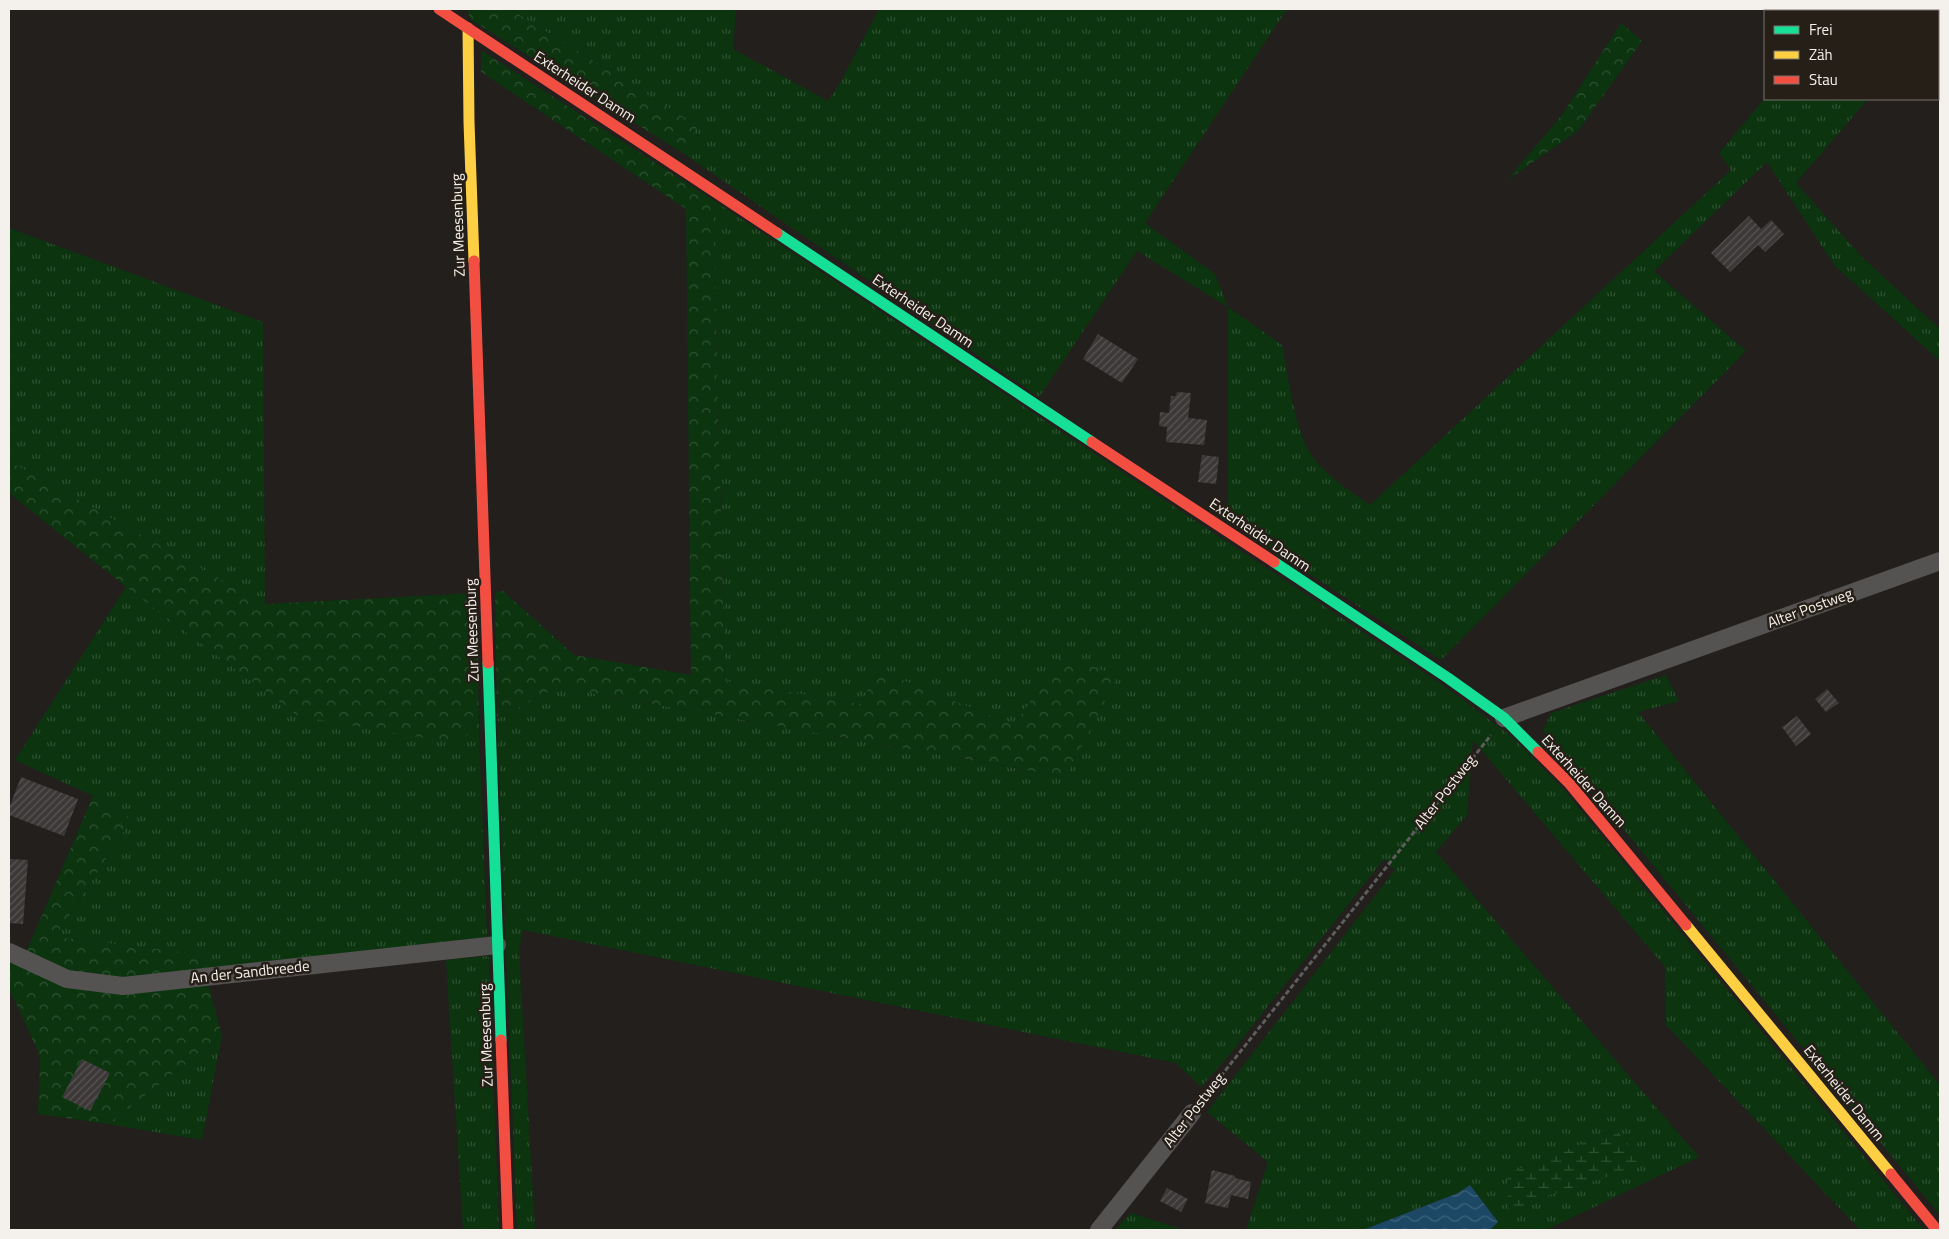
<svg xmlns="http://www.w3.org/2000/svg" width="1949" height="1239" font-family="'Titillium Web',sans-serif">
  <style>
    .grass { fill: url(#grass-tufts); fill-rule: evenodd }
    .forest { fill: url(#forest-crowns) }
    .wetland { fill: url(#wetland-marsh) }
    .water { fill: url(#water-waves) }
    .building { fill: url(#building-hatch) }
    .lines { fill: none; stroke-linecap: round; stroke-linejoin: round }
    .path { stroke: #5e5c5c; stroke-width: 3; stroke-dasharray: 5 2.5; stroke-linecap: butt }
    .street { stroke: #545352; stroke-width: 18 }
    .fast { stroke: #16e098; stroke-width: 11 }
    .slow { stroke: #ffcf43; stroke-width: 11 }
    .jam { stroke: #f24e42; stroke-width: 11 }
    .labels { text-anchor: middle; stroke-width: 5; stroke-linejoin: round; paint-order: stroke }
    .street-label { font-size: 15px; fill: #f4f0eb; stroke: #261f18 }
  </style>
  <defs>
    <pattern id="grass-tufts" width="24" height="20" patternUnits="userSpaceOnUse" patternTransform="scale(1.25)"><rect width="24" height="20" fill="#0b340f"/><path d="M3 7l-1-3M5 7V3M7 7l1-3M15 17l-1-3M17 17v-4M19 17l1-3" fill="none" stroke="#2f5232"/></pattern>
    <pattern id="forest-crowns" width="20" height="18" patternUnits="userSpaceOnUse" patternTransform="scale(1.25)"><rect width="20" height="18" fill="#0b340f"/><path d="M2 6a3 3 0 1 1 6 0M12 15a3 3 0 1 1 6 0" fill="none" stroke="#2f5232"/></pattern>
    <pattern id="wetland-marsh" width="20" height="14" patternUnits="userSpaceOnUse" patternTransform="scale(1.25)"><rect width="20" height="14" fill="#0b340f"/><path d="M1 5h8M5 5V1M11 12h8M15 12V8" fill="none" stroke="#2f5232"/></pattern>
    <pattern id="water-waves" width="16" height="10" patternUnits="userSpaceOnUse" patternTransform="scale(1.25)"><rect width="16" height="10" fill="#1d4865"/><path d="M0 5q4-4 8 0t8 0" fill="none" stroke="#3e637b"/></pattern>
    <pattern id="building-hatch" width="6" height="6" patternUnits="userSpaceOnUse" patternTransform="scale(1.25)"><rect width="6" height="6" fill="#3b3837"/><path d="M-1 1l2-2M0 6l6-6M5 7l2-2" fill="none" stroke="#585554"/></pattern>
  </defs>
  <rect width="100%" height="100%" fill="#221f1c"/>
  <!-- grass -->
  <path class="grass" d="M510,9H736L733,49L828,101L841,81L879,9H1287L1145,223L1215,274L1228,307L1282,345C1289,378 1294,435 1316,461C1331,479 1351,492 1370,505L1731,170L1719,153L1765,98L1868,99L1796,183L1862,257L1940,329V361L1834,265L1767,162L1654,271L1746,351L1441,660L1228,521V307L1137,251L1039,397L681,152L698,126Z
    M1842,9H1940V15L1938,18V11H1839Z
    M713,200L1447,688L1512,737L1565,791L1924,1230H1860L1666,1025L1665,967L1473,740L1467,815L1436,852L1699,1157L1546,1230H1490L1498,1222L1470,1185L1458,1193L1363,1230H1246L1268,1162L1207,1112L1395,870L1384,859L1231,1053L1201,1087L1176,1063L523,930L519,950L535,1230H517L497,719L557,687L1065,777L1062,656L1014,725L877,670L861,704L725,681ZM1617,1132L1543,1197L1526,1207L1508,1174L1608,1133Z
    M9,228L263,322L265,604L9,461Z
    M126,587L298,716L479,729L487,937L205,971L200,954L55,937L132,819L93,796L15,760Z
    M1666,675L1679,701L1638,712L1940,1085V1215L1543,731L1551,713Z
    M489,956L499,1230H463L446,960Z
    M222,1036L202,1140L108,1124Z
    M1131,1213L1184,1230H1115Z"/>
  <!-- forest -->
  <path class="forest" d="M467,9H510L698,126L681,152L470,19Z
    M1621,23L1642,41L1578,131L1507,180L1562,115Z
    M481,50L713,200L725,681L861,704L877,670L1014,725L1062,655L1118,676L1066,777L557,687L497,719L495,592L503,591L574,655L691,675L686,209L481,72Z
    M9,461L265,604L477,593L479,729L452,743L298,716L126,587L9,493Z
    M93,796L132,819L55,937L200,954L222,1036L108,1124L38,1114L40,1056L9,988V944L27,950Z"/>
  <!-- wetland -->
  <path class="wetland" d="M1618,1132L1645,1165L1543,1197L1526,1207L1509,1210L1507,1174L1608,1133Z"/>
  <!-- water -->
  <path class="water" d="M1470,1185L1498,1222L1490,1230H1363L1458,1193Z"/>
  <!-- building -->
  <path class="building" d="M1749,216L1761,229L1771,220L1784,234L1765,252L1758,245L1730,272L1711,253Z
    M1098,334L1138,359L1122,383L1083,359Z
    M1177,392L1191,393L1188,418L1207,420L1204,445L1166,442L1167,427L1159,426L1160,412L1169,413L1171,396H1176Z
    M1202,455L1219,457L1216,484L1198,482Z
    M1827,689L1839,703L1826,712L1815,699Z
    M1797,716L1811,734L1796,746L1782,727Z
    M21,777L78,799L64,836L9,815V808Z
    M9,859L28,860L23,924L9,923Z
    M82,1059L110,1073L90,1111L62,1097Z
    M1212,1170L1235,1176V1178L1251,1182L1248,1199L1231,1195L1228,1208L1205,1203Z
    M1167,1188L1188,1199L1181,1212L1160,1201Z"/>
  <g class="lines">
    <!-- path -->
    <path class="path" d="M1202,1100L1491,735"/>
    <!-- street -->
    <path class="street" d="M1504,718L1940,561
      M9,952L67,979L123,986L497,945
      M1099,1230L1192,1113"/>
    <!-- fast -->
    <path class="fast" d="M777,233L1092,442
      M1274,562L1448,678L1504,718L1538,752
      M488,663L501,1040"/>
    <!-- slow -->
    <path class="slow" d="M468,28L469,122L474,261
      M1686,925L1891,1174"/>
    <!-- jam -->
    <path class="jam" d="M439,9L777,233
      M474,261L488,663
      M1092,442L1274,562
      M1538,752L1569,783L1686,925
      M501,1040L508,1230
      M1891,1174L1937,1230"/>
  </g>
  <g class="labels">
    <!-- street labels -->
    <g class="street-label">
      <text transform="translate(585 87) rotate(33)" y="5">Exterheider Damm</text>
      <text transform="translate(458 225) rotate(-92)" y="5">Zur Meesenburg</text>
      <text transform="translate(923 311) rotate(34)" y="5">Exterheider Damm</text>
      <text transform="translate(1260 535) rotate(34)" y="5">Exterheider Damm</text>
      <text transform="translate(1810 608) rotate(-20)" y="5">Alter Postweg</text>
      <text transform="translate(472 630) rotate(-92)" y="5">Zur Meesenburg</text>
      <text transform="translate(1584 781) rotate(48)" y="5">Exterheider Damm</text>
      <text transform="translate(1445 792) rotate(-52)" y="5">Alter Postweg</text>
      <text transform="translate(250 972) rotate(-6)" y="5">An der Sandbreede</text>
      <text transform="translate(486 1035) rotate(-92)" y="5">Zur Meesenburg</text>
      <text transform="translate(1844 1093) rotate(51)" y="5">Exterheider Damm</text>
      <text transform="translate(1194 1110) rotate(-52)" y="5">Alter Postweg</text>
    </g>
  </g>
  <!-- border -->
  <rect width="1949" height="1239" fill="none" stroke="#f4f0eb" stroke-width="20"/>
  <!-- legend -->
  <rect x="1764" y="10" width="175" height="90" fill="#261f18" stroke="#78736c"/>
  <rect x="1774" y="26" width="25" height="8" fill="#16e098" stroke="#78736c"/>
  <text x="1809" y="35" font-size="15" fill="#f4f0eb">Frei</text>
  <rect x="1774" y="51" width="25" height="8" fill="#ffcf43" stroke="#78736c"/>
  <text x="1809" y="60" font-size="15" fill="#f4f0eb">Zäh</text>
  <rect x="1774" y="76" width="25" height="8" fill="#f24e42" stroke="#78736c"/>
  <text x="1809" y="85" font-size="15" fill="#f4f0eb">Stau</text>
</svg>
